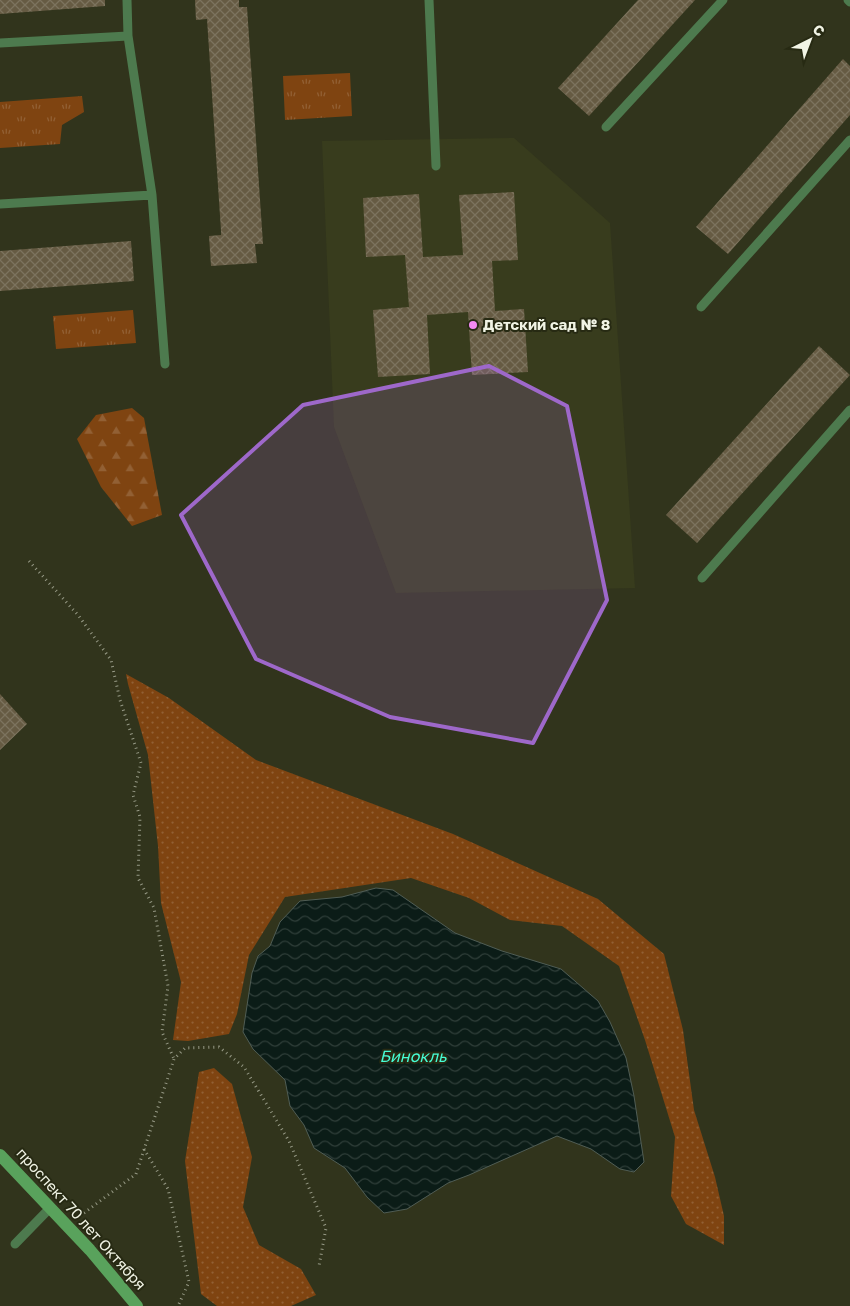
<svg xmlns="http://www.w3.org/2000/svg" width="850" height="1306" font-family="'Golos Text',sans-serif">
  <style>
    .built { fill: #383c1d }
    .grass { fill: url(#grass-dots) }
    .forest { fill: url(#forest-firs) }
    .park { fill: url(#park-tufts) }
    .water { fill: url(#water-waves); stroke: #505d55 }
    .building { fill: url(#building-cross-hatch) }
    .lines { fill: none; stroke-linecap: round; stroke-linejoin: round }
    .path { stroke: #979a86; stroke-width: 3; stroke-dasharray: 1 4; stroke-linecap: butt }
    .service { stroke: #4d7a4e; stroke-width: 9 }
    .secondary { stroke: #59a25c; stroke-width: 12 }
    .marked { fill: #9e68ca; fill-opacity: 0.2; stroke: #9e68ca; stroke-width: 4; stroke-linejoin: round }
    .poi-dot { fill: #f38af2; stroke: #272a13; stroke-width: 2 }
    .labels { text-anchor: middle; stroke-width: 4; stroke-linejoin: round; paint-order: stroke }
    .poi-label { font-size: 15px; font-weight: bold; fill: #f1f4e5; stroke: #272a13; text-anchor: start }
    .street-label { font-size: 15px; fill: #f1f4e5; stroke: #272a13 }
    .water-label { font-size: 16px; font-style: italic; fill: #46fdd5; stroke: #272a13 }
  </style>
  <defs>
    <pattern id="grass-dots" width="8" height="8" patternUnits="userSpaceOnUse" patternTransform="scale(1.25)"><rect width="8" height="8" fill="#7f4411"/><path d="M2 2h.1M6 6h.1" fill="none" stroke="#926034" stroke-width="1.8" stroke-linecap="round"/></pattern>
    <pattern id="forest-firs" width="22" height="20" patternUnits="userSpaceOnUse" patternTransform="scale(1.25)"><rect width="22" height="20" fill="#7f4411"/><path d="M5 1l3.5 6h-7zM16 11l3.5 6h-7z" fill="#926034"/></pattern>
    <pattern id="park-tufts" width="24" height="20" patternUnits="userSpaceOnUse" patternTransform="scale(1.25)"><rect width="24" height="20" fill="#7f4411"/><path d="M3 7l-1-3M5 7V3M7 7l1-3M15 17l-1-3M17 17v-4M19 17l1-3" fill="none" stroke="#926034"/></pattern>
    <pattern id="water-waves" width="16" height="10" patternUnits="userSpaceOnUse" patternTransform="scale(1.25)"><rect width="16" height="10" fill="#0b1c17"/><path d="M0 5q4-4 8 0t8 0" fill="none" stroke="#2f3e39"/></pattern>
    <pattern id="building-cross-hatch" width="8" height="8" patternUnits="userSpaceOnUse" patternTransform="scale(1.25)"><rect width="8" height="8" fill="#665b43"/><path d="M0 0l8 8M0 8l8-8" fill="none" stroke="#7c735e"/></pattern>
  </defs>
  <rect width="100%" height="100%" fill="#31341c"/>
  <!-- built -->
  <path class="built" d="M514,138L610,223L635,588L396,593L334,427L322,141Z"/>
  <!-- grass -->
  <path class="grass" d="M126,674L169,698L256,760L453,834L598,899L664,954L683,1030L694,1110L715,1177L724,1216V1245L686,1224L671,1196L675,1137L645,1040L619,966L562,926L510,920L469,898L411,878L285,897L249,955L237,1014L229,1034L188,1041L173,1040L181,982L161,903L158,846L148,755L128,684Z
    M214,1068L232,1084L252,1157L243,1207L259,1245L301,1269L316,1295L291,1306H217L201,1294L185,1161L199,1072Z"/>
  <!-- forest -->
  <path class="forest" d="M132,408L144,418L162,515L132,526L101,487L77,439L96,415Z"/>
  <!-- park -->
  <path class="park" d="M350,73L352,116L285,120L283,76Z
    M82,96L84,112L62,125L60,144L0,148V102Z
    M133,310L136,343L56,349L53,316Z"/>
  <!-- water -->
  <path class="water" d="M376,888L393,890L455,933L502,951L561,969L598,1001L610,1022L626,1058L634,1096L644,1162L634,1172L620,1169L591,1149L557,1136L469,1175L448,1183L407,1209L384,1213L367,1197L345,1168L314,1148L304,1125L290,1106L285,1080L253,1049L243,1032L252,973L258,956L270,946L280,922L300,901L342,897Z"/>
  <!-- building -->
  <path class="building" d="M0,0H105V6L0,14Z
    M195,0H239V7H247L263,244H255L257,263L211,266L209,236L221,235V231L207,19L196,20Z
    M638,0H695L589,116L558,88Z
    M843,59L850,66V115L728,254L696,227Z
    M514,192L518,260L492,261L495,311L524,309L528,372L472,375L468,312L427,315L430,374L378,377L373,310L409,307L405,255L366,257L363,198L419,194L423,257L463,255L459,195Z
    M131,241L134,281L0,291V251Z
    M819,346L850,375L697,543L666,515Z
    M0,694L27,724L0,750Z"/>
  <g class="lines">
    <!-- path -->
    <path class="path" d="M29,561L78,615L111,660L120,700L141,763L133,795L140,817L138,878L154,908L168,986L162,1032L174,1059
      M144,1149L168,1189L189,1282L178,1306
      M80,1216L136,1174L174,1059L185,1048L219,1047L244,1067L289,1141L326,1228L319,1266"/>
    <!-- service -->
    <path class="service" d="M127,0L128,36L152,195L165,364
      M429,0L436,166
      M848,0L850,2
      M0,43L128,36
      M606,127L723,0
      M0,204L152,195
      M701,307L850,140
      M702,578L850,410
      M15,1244L50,1208"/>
    <!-- secondary -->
    <path class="secondary" d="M0,1155L90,1250L137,1306"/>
  </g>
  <!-- marked area -->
  <path class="marked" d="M489,366L567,406L607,600L533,743L390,717L256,659L181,515L303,405Z"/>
  <!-- markers -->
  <circle class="poi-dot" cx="473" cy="325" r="5"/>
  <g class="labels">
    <!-- poi labels -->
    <g class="poi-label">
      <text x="483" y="330">Детский сад № 8</text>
    </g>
    <!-- street labels -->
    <g class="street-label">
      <text transform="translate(81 1219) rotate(48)" y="5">проспект 70 лет Октября</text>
    </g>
    <!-- water labels -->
    <g class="water-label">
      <text x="413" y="1062">Бинокль</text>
    </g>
  </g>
  <!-- north arrow -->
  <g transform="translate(810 40) rotate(42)" stroke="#272a13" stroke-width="4" paint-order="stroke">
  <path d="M0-4L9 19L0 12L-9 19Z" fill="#f1f4e5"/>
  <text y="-8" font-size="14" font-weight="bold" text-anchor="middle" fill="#f1f4e5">С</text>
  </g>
</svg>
